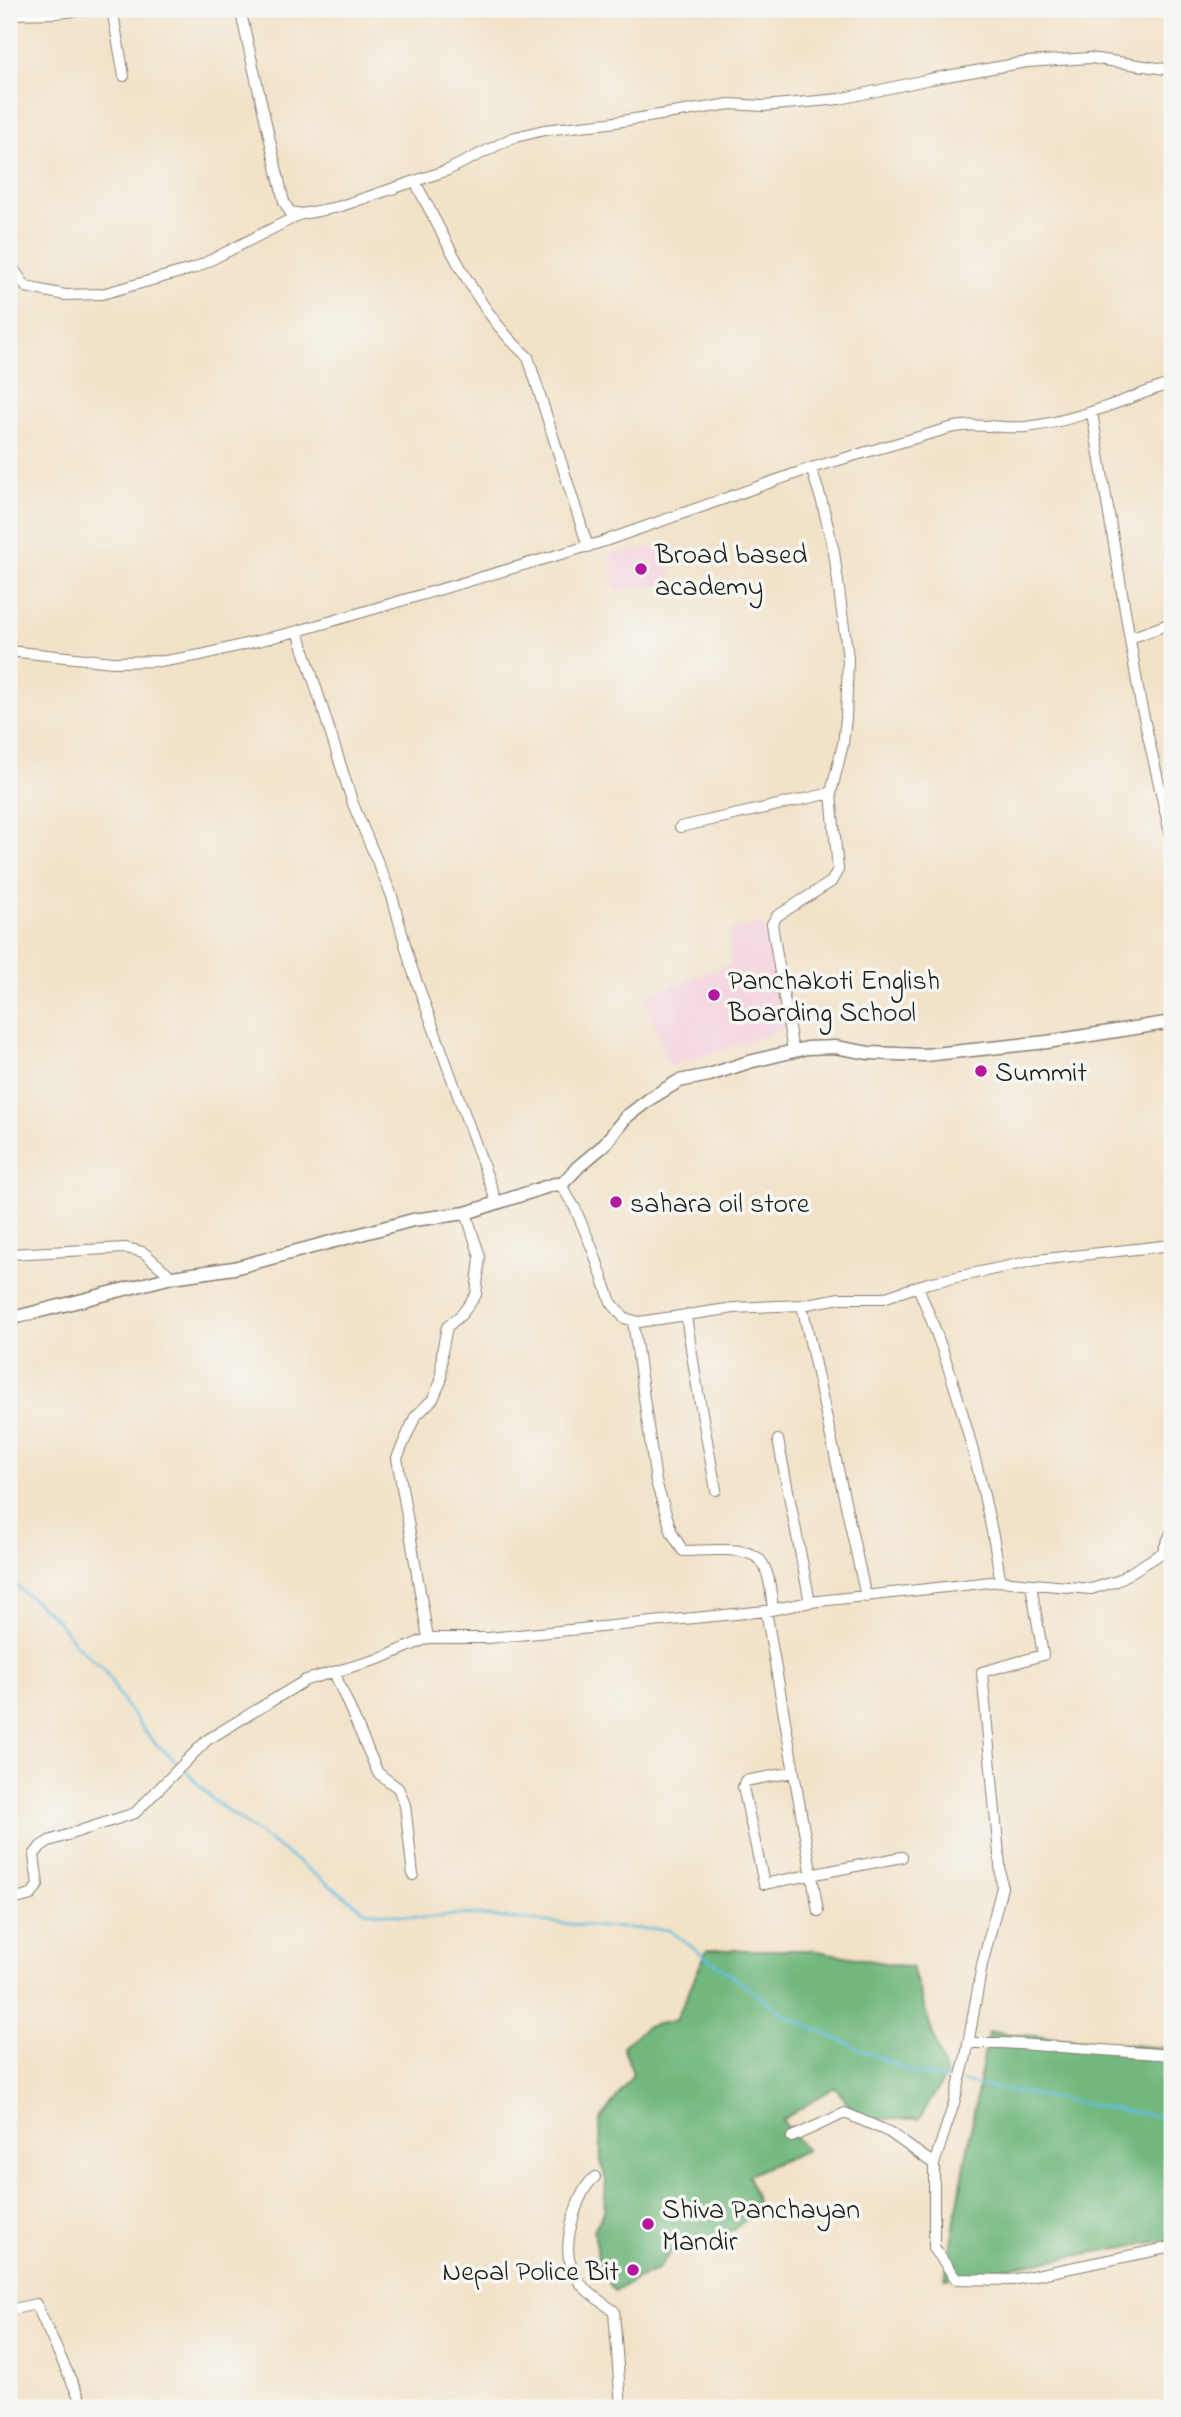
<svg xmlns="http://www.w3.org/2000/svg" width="1181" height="2417" font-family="'Indie Flower',sans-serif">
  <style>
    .built { fill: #f5cfdc }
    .forest { fill: #72b87e; stroke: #476a4d; stroke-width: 2 }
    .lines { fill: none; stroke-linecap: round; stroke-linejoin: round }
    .stream { stroke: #62bfe0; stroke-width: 2.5 }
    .minor-casing { stroke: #877f72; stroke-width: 12 }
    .tertiary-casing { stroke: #877f72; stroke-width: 15 }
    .minor { stroke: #fff; stroke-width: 10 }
    .tertiary { stroke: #fff; stroke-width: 12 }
    .poi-dot { fill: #b5179e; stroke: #f6f6f2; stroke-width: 2.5 }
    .labels { text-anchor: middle; stroke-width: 7; stroke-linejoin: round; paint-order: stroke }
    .poi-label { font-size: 28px; fill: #1c1c1c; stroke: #f6f6f2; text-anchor: start }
  </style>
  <rect width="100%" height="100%" fill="#f6f6f2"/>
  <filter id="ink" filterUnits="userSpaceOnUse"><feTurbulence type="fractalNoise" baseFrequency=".0143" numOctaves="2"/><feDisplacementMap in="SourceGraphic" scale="14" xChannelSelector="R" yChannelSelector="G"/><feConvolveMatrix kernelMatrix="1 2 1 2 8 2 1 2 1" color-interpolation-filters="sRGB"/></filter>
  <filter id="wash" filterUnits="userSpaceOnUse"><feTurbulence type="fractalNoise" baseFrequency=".00686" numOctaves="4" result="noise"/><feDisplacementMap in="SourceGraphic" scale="28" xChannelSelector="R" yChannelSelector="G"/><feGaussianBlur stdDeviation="1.57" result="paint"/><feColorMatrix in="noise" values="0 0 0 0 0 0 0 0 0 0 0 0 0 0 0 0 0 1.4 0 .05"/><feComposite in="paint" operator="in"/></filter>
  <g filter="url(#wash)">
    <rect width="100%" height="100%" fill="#f2e2c8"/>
    <!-- built -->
    <path class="built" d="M667,546L673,583L615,591L609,554Z
      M762,922L783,994L786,1029L669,1067L644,996L731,964L729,931Z"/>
    <!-- forest -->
    <path class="forest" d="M707,1950H811L912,1968L946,2076L919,2119H859L835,2087L782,2120L806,2150L748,2175L759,2209L733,2230L680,2240L658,2269L614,2291L600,2270L594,2230L604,2212L606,2181L601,2160L600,2121L633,2074L623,2046L646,2027L676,2020Z
      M988,2032L1172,2049V2239L945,2278Z"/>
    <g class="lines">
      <!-- stream -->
      <path class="stream" d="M9,1580L56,1619L77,1646L104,1669L125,1705L151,1739L178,1764
        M183,1768L213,1800L365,1911L422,1918L463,1914L601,1927L669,1930L788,2017L914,2073L956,2081
        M962,2082L1172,2119"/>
    </g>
  </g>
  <g filter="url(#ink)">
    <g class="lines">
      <!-- minor casing -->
      <g class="minor-casing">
        <path id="minor" d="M112,9L124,76
          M240,9L284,202L290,212L302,214L338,207L448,170L512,138L544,130L609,123L730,104L763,106L840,99L930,79L1027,62L1090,58L1172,70
          M9,14L55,13L96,9
          M415,182C447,240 477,313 528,357L588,547
          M9,262L26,287L65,295L102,294L195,268L301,214
          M1092,413L1140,700L1172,842
          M298,631L353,804L392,896L411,966L497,1203
          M1130,638L1172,623
          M9,651L113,662L165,661L201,655L298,631L602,542L811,468L950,428C975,422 1001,429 1026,427C1078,421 1124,399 1172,383
          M680,827L831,793
          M793,1052L772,924L777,916L831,882L838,870L831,793L843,744L846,718L848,658L834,552L822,502L811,468
          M561,1185L575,1208L592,1248L611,1302L624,1318L639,1322L734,1308L802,1305L840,1298H883L928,1283L1037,1260L1172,1245
          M9,1254L126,1248L143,1252L172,1277
          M918,1287C944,1348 962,1406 978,1471C987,1508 996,1544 1000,1581
          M802,1305L866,1597
          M686,1316L697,1386L716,1490
          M633,1321L656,1482L672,1533L683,1551C703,1551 746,1545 760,1560C770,1571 771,1595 773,1609
          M778,1440L810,1602
          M1031,1585L1043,1655L982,1672L1002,1887L982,1965L966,2056L954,2103L934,2164V2248L956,2279L1012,2280L1172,2247
          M766,1611L818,1911
          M428,1638L397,1458L415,1417L433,1399L441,1381L442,1352L447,1327L462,1314L476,1295L480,1257L466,1213
          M334,1672L378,1773L398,1788L405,1805L413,1875
          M794,1772L745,1781L743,1787L764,1884L902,1857
          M9,1901L31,1895L38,1885L34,1855L41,1846L49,1841L135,1813L207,1740L306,1680L382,1658L428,1638H488L766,1611L810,1602L1000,1581L1091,1589L1117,1581L1162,1553L1172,1531
          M968,2043H1003L1172,2055
          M792,2137L845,2113L889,2132L934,2164
          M595,2177C578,2190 565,2237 569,2258C571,2265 576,2278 580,2283C588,2294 604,2303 614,2311L621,2408
          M9,2310L36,2304L84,2408"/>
      </g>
      <!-- tertiary casing -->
      <g class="tertiary-casing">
        <path id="tertiary" d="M9,1319L172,1277L234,1268L413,1220L466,1213L555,1184L561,1185L579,1166L603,1146L626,1117L651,1098L679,1081L709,1075L749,1062L807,1048L835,1047L869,1053L925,1055L1047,1042L1172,1022"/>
      </g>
      <!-- minor -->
      <use href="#minor" class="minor"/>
      <!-- tertiary -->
      <use href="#tertiary" class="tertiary"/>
    </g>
  </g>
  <!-- markers -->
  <g class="poi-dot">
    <circle cx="641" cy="569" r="7"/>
    <circle cx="714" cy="995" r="7"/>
    <circle cx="981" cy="1071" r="7"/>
    <circle cx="616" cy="1202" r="7"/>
    <circle cx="648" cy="2224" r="7"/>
    <circle cx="633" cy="2270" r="7"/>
  </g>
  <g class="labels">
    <!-- poi labels -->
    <g class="poi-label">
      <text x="655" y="563">Broad based<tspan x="655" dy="32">academy</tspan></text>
      <text x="728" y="989">Panchakoti English<tspan x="728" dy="32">Boarding School</tspan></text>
      <text x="995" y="1081">Summit</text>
      <text x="630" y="1212">sahara oil store</text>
      <text x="662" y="2218">Shiva Panchayan<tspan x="662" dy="32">Mandir</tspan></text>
      <text x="619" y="2280" text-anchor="end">Nepal Police Bit</text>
    </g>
  </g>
  <!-- margin -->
  <rect width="1181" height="2417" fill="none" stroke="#f6f6f2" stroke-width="35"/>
</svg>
